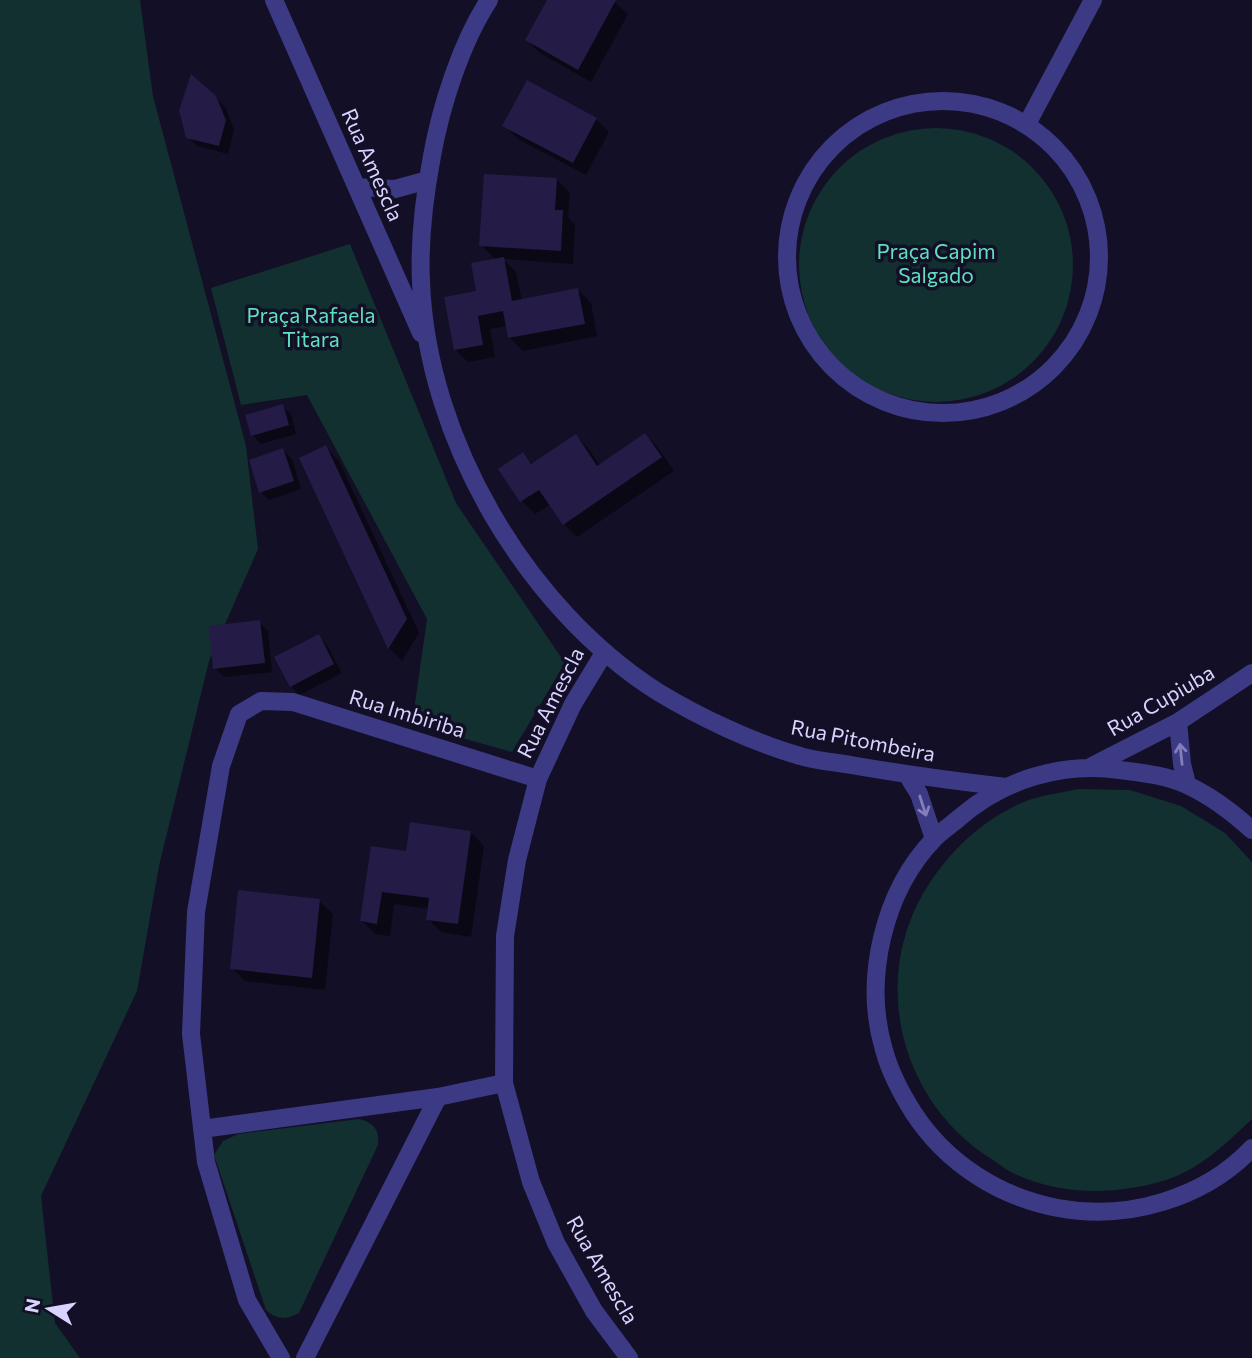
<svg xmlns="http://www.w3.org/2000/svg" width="1252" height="1358" font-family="Commissioner,sans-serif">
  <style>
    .green { fill: #12302f }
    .shadow { fill: #0007 }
    .building { fill: #241b47 }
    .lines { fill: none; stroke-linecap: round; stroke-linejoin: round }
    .minor { stroke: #3d3a85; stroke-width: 18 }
    .oneway { stroke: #837fbc }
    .labels { text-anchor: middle; stroke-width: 7; stroke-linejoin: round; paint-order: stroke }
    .street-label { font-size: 21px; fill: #d9d4ff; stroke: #130f26 }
    .park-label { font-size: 21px; fill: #5fe0c0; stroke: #130f26 }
  </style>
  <rect width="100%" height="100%" fill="#130f26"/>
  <!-- green -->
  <path class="green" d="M0,0H140L153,96L246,446L258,549L209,661L159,866L137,991L41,1196L55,1323L80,1358H0Z
    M799 265a137 137 0 1 1 274 0a137 137 0 1 1-274 0Z
    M350,244L456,503L565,663L512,752L412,724L427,619L307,395L241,405L211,288Z
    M1078,789L1130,790L1181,806L1225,833L1252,862V1119C1227,1143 1200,1169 1166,1180C1117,1195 1063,1196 1015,1174C1008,1171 1000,1165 993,1160C900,1103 869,980 927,887C951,849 985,818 1026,801C1042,795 1061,793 1078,789Z
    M359,1119C373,1122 380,1130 378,1145L299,1313C286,1320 277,1320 266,1310L214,1155L223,1141L238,1134Z"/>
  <!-- shadow -->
  <path class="shadow" d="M549,0H612L628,14L591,82L540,53L527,40Z
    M215,97L225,107L234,129L228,154L197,146L188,137Z
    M596,119L609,132L586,175L518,139L505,126Z
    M557,180L570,193L568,217L575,225L573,264L503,259L516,272L522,301L578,290L591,303L597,336L523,351L510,338L508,326L490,329L495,357L468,362L455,349L479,292L496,260L481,245Z
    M282,406L291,414L296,434L261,444L253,435Z
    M645,435L658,448L674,471L577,537L564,524L551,504L535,514L522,501L500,470L523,454L533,465L576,436L589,449L600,466Z
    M326,448L339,461L419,633L402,661L389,648L302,459Z
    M283,450L292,459L301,489L269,500L261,492Z
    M259,622L268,631L272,672L224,677L215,668Z
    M319,637L327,645L342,673L299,695L291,686Z
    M471,833L484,846L471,937L441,932L428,919L429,909L394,904L390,936L375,934L362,921L407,853Z
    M319,901L333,914L325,990L245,981L232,968Z"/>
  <!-- building -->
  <path class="building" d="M547,0H616L578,70L525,40Z
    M191,74L216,96L226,120L219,146L186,138L179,110Z
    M527,80L597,118L573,163L502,126Z
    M484,174L557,178L555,210H563L561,251L479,246Z
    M504,257L512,301L578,288L585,324L508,338L503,311L478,316L483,345L454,350L444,297L476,291L471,263Z
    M283,404L289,425L251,436L245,415Z
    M645,433L662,457L563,525L539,490L520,502L498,469L523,452L531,464L576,434L597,466Z
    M326,445L407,619L388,649L299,458Z
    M283,448L294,481L259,493L249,460Z
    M260,620L265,663L213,669L209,626Z
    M319,634L334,664L290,687L274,657Z
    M410,822L471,831L458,924L426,920L429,898L382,892L377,924L360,921L371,846L406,851Z
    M238,890L320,899L312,978L230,969Z"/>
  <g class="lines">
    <!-- minor -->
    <path class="minor" d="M274,0L421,333
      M489,0C461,43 441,106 432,156C424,198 419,239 421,282C427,439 526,608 658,692C699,717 754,743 800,756C816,761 834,762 851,765C902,774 954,781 1006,787
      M787 257a156 156 0 1 1 312 0a156 156 0 1 1-312 0Z
      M1027,124L1093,0
      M357,187L395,189L428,180
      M604,653L573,704L538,779L517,860L505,936L504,1083L531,1182L556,1243L594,1311L629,1358
      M1178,722L1182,764L1187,784
      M1092,766L1178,722L1252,673
      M908,776L919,794L934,839
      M1252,830C1232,812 1211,796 1187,785C1166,775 1143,773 1120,770C1062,762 1004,779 959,818C951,825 942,831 935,838C883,891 863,980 884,1050C890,1072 901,1093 913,1112C946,1163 999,1197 1058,1208C1126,1221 1204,1199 1252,1148
      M202,1129L438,1097L504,1083
      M281,1358L247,1300L206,1162L191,1034L196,912L221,766L239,714L261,701L293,702L538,779
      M305,1358L438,1097"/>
  </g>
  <!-- one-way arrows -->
  <defs><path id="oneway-shaft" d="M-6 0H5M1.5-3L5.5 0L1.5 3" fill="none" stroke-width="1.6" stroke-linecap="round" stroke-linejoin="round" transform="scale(1.75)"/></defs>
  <g class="oneway">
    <use href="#oneway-shaft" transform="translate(1181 754) rotate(-96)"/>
    <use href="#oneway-shaft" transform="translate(923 806) rotate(72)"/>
  </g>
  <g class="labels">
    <!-- street labels -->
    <g class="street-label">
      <text transform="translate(372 165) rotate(66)" y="7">Rua Amescla</text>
      <text transform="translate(1161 701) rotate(-30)" y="7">Rua Cupiuba</text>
      <text transform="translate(551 703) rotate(-63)" y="7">Rua Amescla</text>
      <text transform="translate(407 714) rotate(17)" y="7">Rua Imbiriba</text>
      <text transform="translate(863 741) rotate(11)" y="7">Rua Pitombeira</text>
      <text transform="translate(602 1270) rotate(60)" y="7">Rua Amescla</text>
    </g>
    <!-- park labels -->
    <g class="park-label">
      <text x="936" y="259">Praça Capim<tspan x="936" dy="24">Salgado</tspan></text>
      <text x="311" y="323">Praça Rafaela<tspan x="311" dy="24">Titara</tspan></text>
    </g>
  </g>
  <!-- north arrow -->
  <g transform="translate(49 1309) rotate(281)" stroke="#130f26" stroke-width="5" paint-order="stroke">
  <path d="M0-5L12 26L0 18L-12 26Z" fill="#d9d4ff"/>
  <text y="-10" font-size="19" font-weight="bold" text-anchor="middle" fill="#d9d4ff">N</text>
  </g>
</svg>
